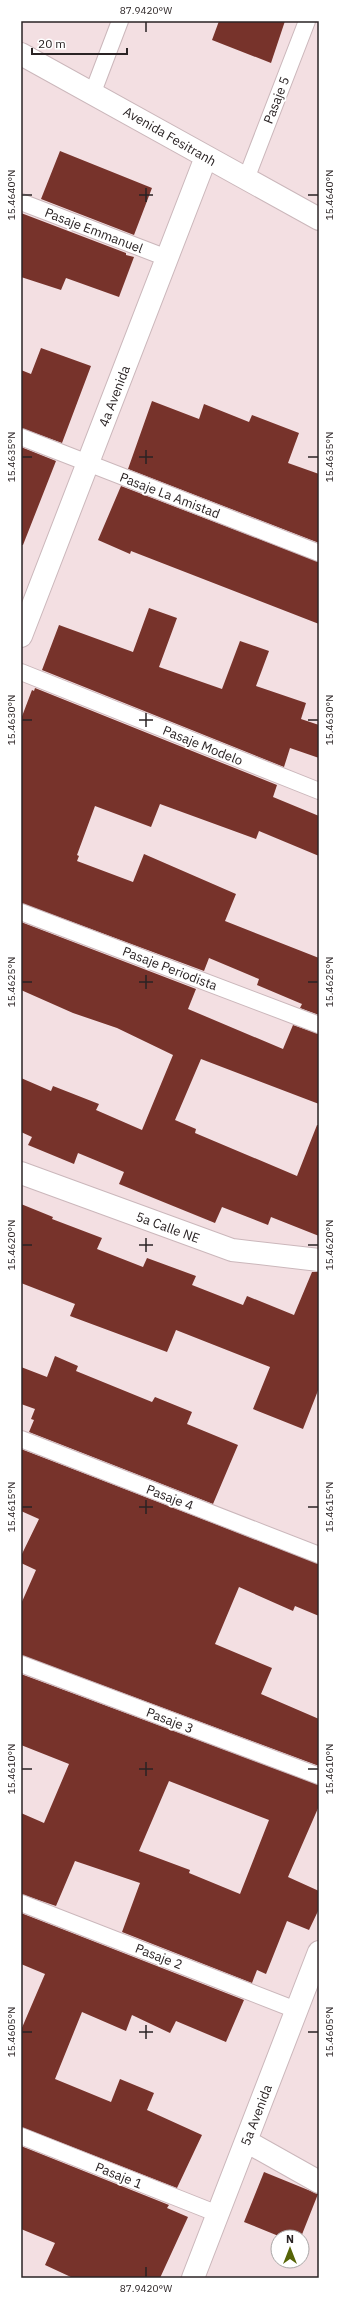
<svg xmlns="http://www.w3.org/2000/svg" width="340" height="2299" font-family="'IBM Plex Sans',sans-serif">
  <style>
    .building { fill: #77332b; fill-rule: evenodd }
    .lines { fill: none; stroke-linecap: round; stroke-linejoin: round }
    .service-casing { stroke: #cbb7bb; stroke-width: 18 }
    .minor-casing { stroke: #cbb7bb; stroke-width: 24 }
    .service { stroke: #fff; stroke-width: 16 }
    .minor { stroke: #fff; stroke-width: 22 }
    .ticks { fill: none; stroke: #2a2324; stroke-width: 1.5 }
    .labels { text-anchor: middle; stroke-width: 4; stroke-linejoin: round; paint-order: stroke }
    .street-label { font-size: 13px; fill: #2a2324; stroke: #fff }
    .neatline { fill: none; stroke: #2a2324; stroke-width: 1.5 }
    .ticks-label { font-size: 10px; text-anchor: middle; fill: #2a2324 }
  </style>
  <rect width="100%" height="100%" fill="#f3dfe2"/>
  <!-- building -->
  <path class="building" d="M219,21H285L271,63L212,40Z
    M60,151L152,188L134,235L41,199Z
    M21,213L126,253V255L134,257L119,297L66,278L61,290L21,277Z
    M41,348L91,366L62,443L21,428V370L31,374Z
    M152,401L199,419L204,404L249,422L252,415L299,433L288,463L319,474V543L128,469Z
    M21,447L56,461L23,545H21Z
    M121,486L319,562V624L131,551L130,554L98,540Z
    M149,608L177,618L159,667L222,689L240,641L269,651L256,686L306,703L301,719L319,725V758L290,748L284,767L42,670L59,625L133,652Z
    M35,688L277,785L273,797L319,816V856L259,831L256,839L160,804L151,827L95,806L77,855L79,856L77,861L133,882L144,854L236,894L225,921L319,958V1015L300,1008L302,1004L257,985L259,979L209,958L204,971L21,903V719L32,690L34,691Z
    M21,922L196,989L188,1009L283,1049L293,1025L319,1034V1104L201,1059L175,1120L196,1129L195,1133L297,1176L317,1125H319V1236L271,1217L268,1225L222,1207L215,1223L119,1184L124,1172L78,1153L74,1164L28,1145L32,1137L21,1132V1078L51,1091L53,1086L99,1104L96,1110L142,1130L173,1055L117,1028L73,1013L21,990Z
    M21,1204L53,1217L52,1219L102,1238L97,1249L143,1267L147,1258L196,1276L192,1285L243,1305L247,1296L294,1315L312,1272H319V1388L303,1429L253,1409L270,1367L176,1330L167,1352L70,1316L75,1304L21,1283Z
    M55,1356L78,1366L76,1371L152,1402L155,1397L192,1412L187,1424L238,1445L213,1504L29,1432L34,1420L31,1419L35,1409L21,1404V1367L47,1377Z
    M21,1449L319,1564V1616L295,1606L293,1611L239,1587L215,1644L272,1668L261,1694L319,1719V1766L21,1655V1604L36,1570L21,1563V1556L39,1519L21,1511Z
    M21,1674L319,1785V1806L288,1877L319,1891V1909L309,1930L287,1921L266,1974L257,1970L252,1983L122,1932L140,1883L75,1861L56,1906L21,1894V1813L44,1823L69,1764L21,1745ZM169,1781L269,1820L240,1894L189,1873L190,1870L139,1851Z
    M21,1913L244,2000L226,2042L176,2021L170,2033L132,2015L126,2031L82,2012L55,2079L111,2102L120,2079L154,2093L147,2110L202,2135L177,2188L21,2127V2030L45,1974L21,1964Z
    M21,2146L169,2205L167,2208L188,2217L160,2278H73L45,2265L55,2243L21,2229Z
    M264,2172L318,2194L301,2237H281L244,2222Z"/>
  <g class="lines">
    <!-- service casing -->
    <g class="service-casing">
      <path id="service" d="M93,92L120,21
        M246,179L307,21
        M21,202L167,258
        M21,437L319,553
        M21,672L319,791
        M21,912L319,1025
        M21,1439L319,1555
        M21,1664L319,1776
        M21,1903L296,2010
        M21,2136L218,2214"/>
    </g>
    <!-- minor casing -->
    <g class="minor-casing">
      <path id="minor" d="M21,54L319,219
        M21,636L206,157
        M21,1173L232,1250L319,1260
        M246,2141L319,2182
        M193,2278L319,1952"/>
    </g>
    <!-- service -->
    <use href="#service" class="service"/>
    <!-- minor -->
    <use href="#minor" class="minor"/>
  </g>
  <!-- ticks -->
  <path class="ticks" d="M146,22V32M146,188V202M22,195H32M139,195H153M308,195H318M146,450V464M22,457H32M139,457H153M308,457H318M146,713V727M22,720H32M139,720H153M308,720H318M146,975V989M22,982H32M139,982H153M308,982H318M146,1238V1252M22,1245H32M139,1245H153M308,1245H318M146,1500V1514M22,1507H32M139,1507H153M308,1507H318M146,1762V1776M22,1769H32M139,1769H153M308,1769H318M146,2025V2039M22,2032H32M139,2032H153M308,2032H318M146,2267V2277"/>
  <g class="labels">
    <!-- street labels -->
    <g class="street-label">
      <text transform="translate(276 100) rotate(-69)" y="5">Pasaje 5</text>
      <text transform="translate(170 136) rotate(30)" y="5">Avenida Fesitranh</text>
      <text transform="translate(94 230) rotate(21)" y="5">Pasaje Emmanuel</text>
      <text transform="translate(114 396) rotate(-69)" y="5">4a Avenida</text>
      <text transform="translate(170 495) rotate(21)" y="5">Pasaje La Amistad</text>
      <text transform="translate(203 745) rotate(22)" y="5">Pasaje Modelo</text>
      <text transform="translate(170 968) rotate(21)" y="5">Pasaje Periodista</text>
      <text transform="translate(168 1227) rotate(20)" y="5">5a Calle NE</text>
      <text transform="translate(170 1497) rotate(21)" y="5">Pasaje 4</text>
      <text transform="translate(170 1720) rotate(21)" y="5">Pasaje 3</text>
      <text transform="translate(159 1956) rotate(21)" y="5">Pasaje 2</text>
      <text transform="translate(256 2115) rotate(-69)" y="5">5a Avenida</text>
      <text transform="translate(119 2175) rotate(22)" y="5">Pasaje 1</text>
    </g>
  </g>
  <!-- border -->
  <rect width="340" height="2299" fill="none" stroke="#ffffff" stroke-width="44"/>
  <!-- north arrow -->
  <g transform="translate(290 2249)"><circle r="19" fill="#ffffff" stroke="#aaa7a7"/>
  <path d="M0-3L7 15L0 10L-7 15Z" fill="#566407"/>
  <text y="-6" font-size="11" font-weight="bold" text-anchor="middle" fill="#2a2324">N</text>
  </g>
  <!-- scale -->
  <path d="M32 48v6h95v-6" fill="none" stroke="#2a2324" stroke-width="2"/>
  <text x="38" y="48" font-size="12" fill="#2a2324" stroke="#ffffff" stroke-width="3" paint-order="stroke">20 m</text>
  <rect x="22" y="22" width="296" height="2255" class="neatline"/>
  <g class="ticks-label">
    <text x="146" y="14">87.9420°W</text>
    <text transform="translate(11 195) rotate(-90)" y="4">15.4640°N</text>
    <text transform="translate(329 195) rotate(-90)" y="4">15.4640°N</text>
    <text transform="translate(11 457) rotate(-90)" y="4">15.4635°N</text>
    <text transform="translate(329 457) rotate(-90)" y="4">15.4635°N</text>
    <text transform="translate(11 720) rotate(-90)" y="4">15.4630°N</text>
    <text transform="translate(329 720) rotate(-90)" y="4">15.4630°N</text>
    <text transform="translate(11 982) rotate(-90)" y="4">15.4625°N</text>
    <text transform="translate(329 982) rotate(-90)" y="4">15.4625°N</text>
    <text transform="translate(11 1245) rotate(-90)" y="4">15.4620°N</text>
    <text transform="translate(329 1245) rotate(-90)" y="4">15.4620°N</text>
    <text transform="translate(11 1507) rotate(-90)" y="4">15.4615°N</text>
    <text transform="translate(329 1507) rotate(-90)" y="4">15.4615°N</text>
    <text transform="translate(11 1769) rotate(-90)" y="4">15.4610°N</text>
    <text transform="translate(329 1769) rotate(-90)" y="4">15.4610°N</text>
    <text transform="translate(11 2032) rotate(-90)" y="4">15.4605°N</text>
    <text transform="translate(329 2032) rotate(-90)" y="4">15.4605°N</text>
    <text x="146" y="2292">87.9420°W</text>
  </g>
</svg>
